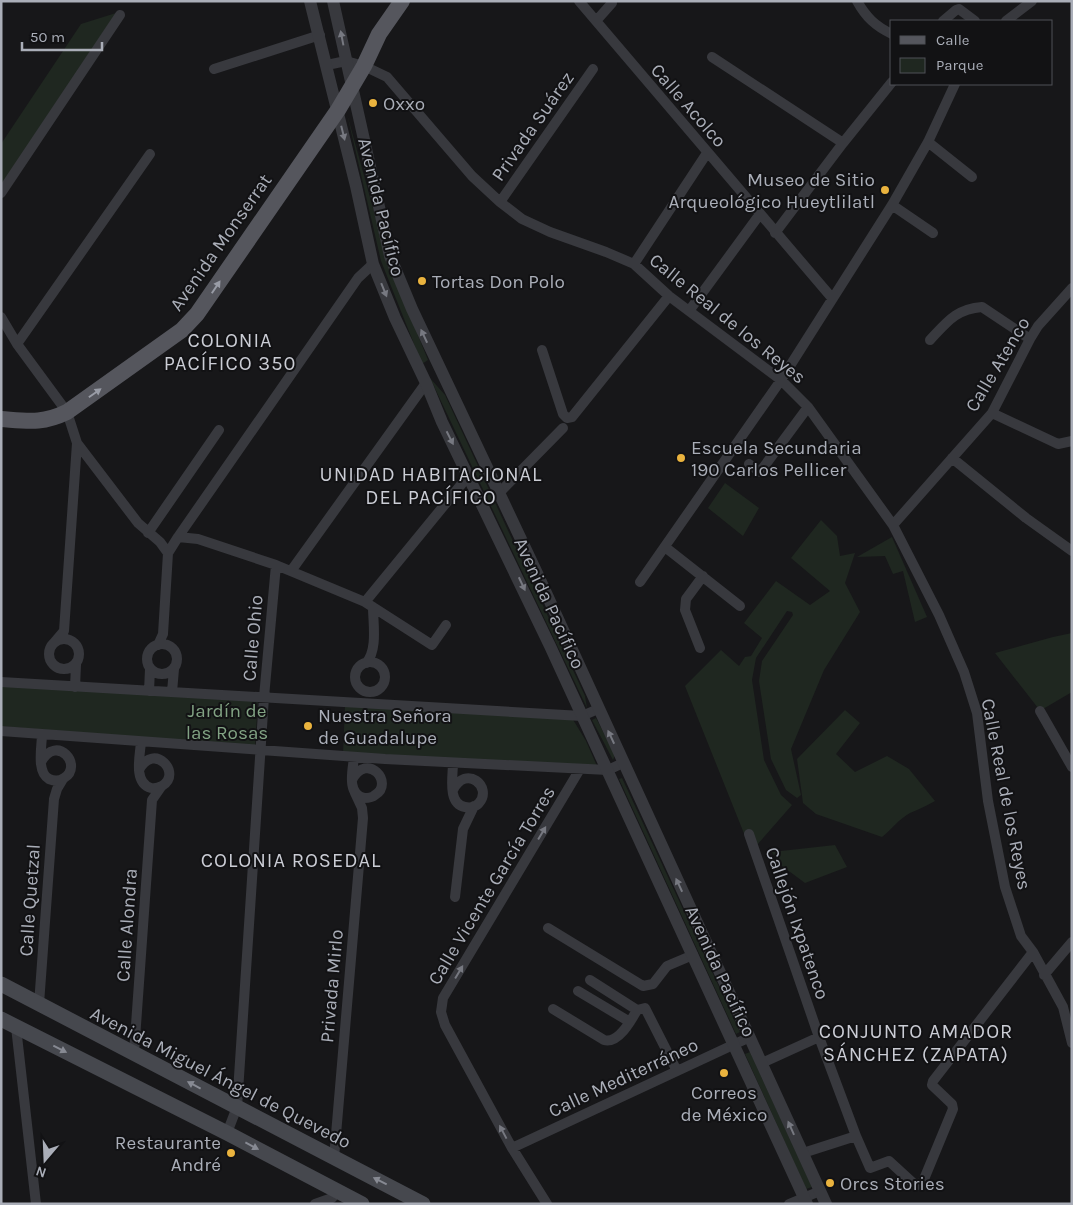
<svg xmlns="http://www.w3.org/2000/svg" width="1073" height="1205" font-family="Karla,sans-serif">
  <style>
    .green { fill: #1f2720 }
    .lines { fill: none; stroke-linecap: round; stroke-linejoin: round }
    .minor { stroke: #38393e; stroke-width: 10 }
    .tertiary { stroke: #38393e; stroke-width: 12 }
    .secondary { stroke: #46484e; stroke-width: 15 }
    .primary { stroke: #55565d; stroke-width: 16 }
    .oneway { fill: #777981 }
    .oneway2 { fill: #999ca6 }
    .oneway3 { fill: #878a93 }
    .poi-dot { fill: #eab33e; stroke: #121214; stroke-width: 2 }
    .labels { text-anchor: middle; stroke-width: 4; stroke-linejoin: round; paint-order: stroke }
    .poi-label { font-size: 19px; fill: #aaaeb8; stroke: #121214; text-anchor: start }
    .street-label { font-size: 19px; fill: #aaaeb8; stroke: #121214 }
    .park-label { font-size: 19px; fill: #82a384; stroke: #121214 }
    .neighbourhood-label { font-size: 20px; letter-spacing: 1px; fill: #cbcdd5; stroke: #121214 }
  </style>
  <rect width="100%" height="100%" fill="#171719"/>
  <!-- green -->
  <path class="green" d="M116,13L1,185V144L81,24Z
    M347,114L387,259L428,360L422,364L381,261Z
    M430,378L445,395L585,696L587,708Z
    M725,483L759,508L743,536L708,508Z
    M821,520L837,536L840,556L855,553L845,583L860,612L824,670L791,749L801,795L797,798L786,790L771,759L759,681L762,661L793,615L792,612L787,611L756,658L752,680L764,760L781,795L792,805L757,845L753,856L685,686L721,650L739,666L745,657L751,656L762,638L744,623L776,581L810,605L830,591L791,558Z
    M892,537L927,617L915,622L903,571L893,574L885,556L857,557Z
    M1072,633V692L1043,709L1038,708L995,653L1053,637Z
    M1,684L258,698L255,748L1,726Z
    M345,706L572,718L586,741L597,766L343,754Z
    M845,710L860,723L836,754L855,772L887,756L909,769L935,801C926,806 919,809 910,813C899,819 892,829 882,837L816,814L803,803L797,759Z
    M596,718L615,755L613,760L592,720Z
    M622,778L740,1032L736,1034L619,779Z
    M835,845L847,867L805,883L778,863L772,852Z
    M750,1052L812,1187L806,1189L745,1054Z"/>
  <g class="lines">
    <!-- minor -->
    <path class="minor" d="M579,1L832,298
      M857,1C866,17 875,26 892,34
      M596,21L612,3
      M943,21L956,10L959,9L975,21
      M1006,21L1032,1
      M712,57L843,143
      M327,65L346,61L364,66L387,77L472,176L500,202L522,219L550,232L606,252L634,264L669,296L781,380L808,407L893,525L939,615L964,672L977,713L988,801L1005,887L1021,936L1033,952L1063,1007L1072,1043
      M214,69L320,35
      M928,142L972,177
      M1,193L120,15
      M500,202L593,69
      M892,205L933,233
      M775,233L843,143L892,82
      M634,264L707,153
      M689,311L760,214
      M1,317L17,344L67,412L77,443L138,523L160,542L168,553
      M930,340C947,322 956,309 982,307L1030,339
      M17,344L150,154
      M542,350L563,414L567,418L572,417L669,296
      M992,413L1058,444L1072,441
      M952,458L1026,518L1072,551
      M749,464L760,472L808,407
      M499,493L563,428
      M893,525L992,413L1030,339L1038,326L1072,288
      M148,533L219,430
      M178,537L358,278L373,264
      M665,547L740,606
      M291,571L426,383
      M640,582L781,380L892,205L928,142L955,84
      M365,602L469,475
      M49 654a15 15 0 1 1 30 0a15 15 0 1 1-30 0Z
      M53,644L64,631L77,443
      M147 659a15 15 0 1 1 30 0a15 15 0 1 1-30 0Z
      M158,645L163,634L168,553L178,537L198,539L276,565L365,602L432,645L446,625
      M700,648L685,610L686,599L703,576
      M355 677a15 15 0 1 1 30 0a15 15 0 1 1-30 0Z
      M366,663C378,650 373,623 373,607
      M1,682L582,716L598,709
      M75,687L76,665
      M149,691L150,669
      M172,692L174,669
      M1040,711L1072,767
      M1,731L385,759L608,770L623,763
      M41,762C57,733 84,766 64,778C60,781 54,781 49,779C36,772 42,746 42,734
      M453,763C453,776 447,804 465,807C470,808 476,807 479,803C493,787 466,764 453,790
      M139,770C154,741 183,774 162,786C158,788 155,789 151,788C133,783 140,755 141,742
      M352,780C367,751 395,783 375,795C372,798 368,798 364,798C346,794 353,769 354,757
      M749,834L819,1037L856,1136L870,1168L889,1161L913,1183L917,1185L922,1184L953,1109L952,1104L932,1085L933,1081L1033,952
      M455,897L463,829L474,806
      M548,928L643,986L653,984L667,966L693,955
      M1044,975L1072,942
      M590,980L637,1010
      M578,991L630,1022
      M39,1004L54,799L57,789L63,779
      M553,1009L604,1040C618,1044 631,1021 637,1010L645,1008L677,1071
      M16,1027L36,1204
      M134,1053L152,800L161,787
      M762,1063L819,1037
      M227,1133L237,1107L264,697L276,565
      M512,1148L750,1037
      M803,1153L856,1136
      M334,1158L363,818L362,808L355,793
      M315,1204L332,1198L337,1191
      M547,1204L512,1148L445,1025L441,1012L443,998L580,769
      M789,1204L820,1191"/>
    <!-- tertiary -->
    <path class="tertiary" d="M310,1L356,186L373,264L395,318L426,383L442,422L550,646L807,1204
      M333,1L390,256L412,309L536,571L826,1204"/>
    <!-- secondary -->
    <path class="secondary" d="M1,984L423,1204
      M1,1019L227,1133L362,1204"/>
    <!-- primary -->
    <path class="primary" d="M1,419C28,421 42,424 67,412L182,330L197,314L338,110L364,66L379,34L402,1"/>
  </g>
  <!-- one-way arrows -->
  <defs><path id="oneway-solid" d="M-6-.8H1V-3.2L6.5 0L1 3.2V.8H-6Z" transform="scale(1.25)"/></defs>
  <g class="oneway">
    <use href="#oneway-solid" transform="translate(342 38) rotate(-101)"/>
    <use href="#oneway-solid" transform="translate(343 133) rotate(76)"/>
    <use href="#oneway-solid" transform="translate(384 290) rotate(68)"/>
    <use href="#oneway-solid" transform="translate(424 336) rotate(-115)"/>
    <use href="#oneway-solid" transform="translate(450 438) rotate(63)"/>
    <use href="#oneway-solid" transform="translate(522 584) rotate(65)"/>
    <use href="#oneway-solid" transform="translate(611 737) rotate(-115)"/>
    <use href="#oneway-solid" transform="translate(542 833) rotate(-59)"/>
    <use href="#oneway-solid" transform="translate(679 885) rotate(-115)"/>
    <use href="#oneway-solid" transform="translate(459 972) rotate(-59)"/>
    <use href="#oneway-solid" transform="translate(791 1128) rotate(-114)"/>
    <use href="#oneway-solid" transform="translate(503 1132) rotate(-118)"/>
  </g>
  <g class="oneway2">
    <use href="#oneway-solid" transform="translate(216 287) rotate(-56)"/>
    <use href="#oneway-solid" transform="translate(95 393) rotate(-35)"/>
  </g>
  <g class="oneway3">
    <use href="#oneway-solid" transform="translate(60 1049) rotate(27)"/>
    <use href="#oneway-solid" transform="translate(194 1085) rotate(-152)"/>
    <use href="#oneway-solid" transform="translate(252 1146) rotate(28)"/>
    <use href="#oneway-solid" transform="translate(380 1181) rotate(-153)"/>
  </g>
  <!-- markers -->
  <g class="poi-dot">
    <circle cx="373" cy="103" r="5"/>
    <circle cx="885" cy="190" r="5"/>
    <circle cx="422" cy="281" r="5"/>
    <circle cx="681" cy="458" r="5"/>
    <circle cx="308" cy="726" r="5"/>
    <circle cx="724" cy="1073" r="5"/>
    <circle cx="231" cy="1153" r="5"/>
    <circle cx="830" cy="1183" r="5"/>
  </g>
  <g class="labels">
    <!-- poi labels -->
    <g class="poi-label">
      <text x="383" y="110">Oxxo</text>
      <text x="875" y="186" text-anchor="end">Museo de Sitio<tspan x="875" dy="22">Arqueológico Hueytlilatl</tspan></text>
      <text x="432" y="288">Tortas Don Polo</text>
      <text x="691" y="454">Escuela Secundaria<tspan x="691" dy="22">190 Carlos Pellicer</tspan></text>
      <text x="318" y="722">Nuestra Señora<tspan x="318" dy="22">de Guadalupe</tspan></text>
      <text x="724" y="1099" text-anchor="middle">Correos<tspan x="724" dy="22">de México</tspan></text>
      <text x="221" y="1149" text-anchor="end">Restaurante<tspan x="221" dy="22">André</tspan></text>
      <text x="840" y="1190">Orcs Stories</text>
    </g>
    <!-- street labels -->
    <g class="street-label">
      <text transform="translate(689 105) rotate(49)" y="7">Calle Acolco</text>
      <text transform="translate(532 126) rotate(-55)" y="7">Privada Suárez</text>
      <text transform="translate(382 207) rotate(76)" y="7">Avenida Pacífico</text>
      <text transform="translate(220 242) rotate(-55)" y="7">Avenida Monserrat</text>
      <text transform="translate(728 318) rotate(39)" y="7">Calle Real de los Reyes</text>
      <text transform="translate(997 364) rotate(-59)" y="7">Calle Atenco</text>
      <text transform="translate(550 603) rotate(65)" y="7">Avenida Pacífico</text>
      <text transform="translate(252 638) rotate(-85)" y="7">Calle Ohio</text>
      <text transform="translate(1007 794) rotate(79)" y="7">Calle Real de los Reyes</text>
      <text transform="translate(491 885) rotate(-59)" y="7">Calle Vicente García Torres</text>
      <text transform="translate(29 900) rotate(-86)" y="7">Calle Quetzal</text>
      <text transform="translate(798 923) rotate(71)" y="7">Callejón Ixpatenco</text>
      <text transform="translate(126 925) rotate(-86)" y="7">Calle Alondra</text>
      <text transform="translate(721 971) rotate(65)" y="7">Avenida Pacífico</text>
      <text transform="translate(331 986) rotate(-85)" y="7">Privada Mirlo</text>
      <text transform="translate(221 1077) rotate(27)" y="7">Avenida Miguel Ángel de Quevedo</text>
      <text transform="translate(623 1077) rotate(-25)" y="7">Calle Mediterráneo</text>
    </g>
    <!-- park labels -->
    <g class="park-label">
      <text x="227" y="717">Jardín de<tspan x="227" dy="22">las Rosas</tspan></text>
    </g>
    <!-- neighbourhood labels -->
    <g class="neighbourhood-label">
      <text x="230" y="347">COLONIA<tspan x="230" dy="23">PACÍFICO 350</tspan></text>
      <text x="431" y="481">UNIDAD HABITACIONAL<tspan x="431" dy="23">DEL PACÍFICO</tspan></text>
      <text x="291" y="867">COLONIA ROSEDAL</text>
      <text x="916" y="1038">CONJUNTO AMADOR<tspan x="916" dy="23">SÁNCHEZ (ZAPATA)</tspan></text>
    </g>
  </g>
  <!-- border -->
  <rect width="1073" height="1205" fill="none" stroke="#aaaeb8" stroke-width="5"/>
  <!-- legend -->
  <rect x="890" y="20" width="162" height="65" fill="#121214" stroke="#4f5056"/>
  <rect x="900" y="36" width="25" height="8" fill="#55565d" stroke="#4f5056"/>
  <text x="936" y="45" font-size="15" fill="#aaaeb8">Calle</text>
  <rect x="900" y="58" width="25" height="15" fill="#1f2720" stroke="#4f5056"/>
  <text x="936" y="70" font-size="15" fill="#aaaeb8">Parque</text>
  <!-- north arrow -->
  <g transform="translate(45 1160) rotate(199)" stroke="#121214" stroke-width="4" paint-order="stroke">
  <path d="M0-4L9 19L0 12L-9 19Z" fill="#aaaeb8"/>
  <text y="-8" font-size="14" font-weight="bold" text-anchor="middle" fill="#aaaeb8">N</text>
  </g>
  <!-- scale -->
  <path d="M22 42v8h80v-8" fill="none" stroke="#aaaeb8" stroke-width="2.5"/>
  <text x="30" y="42" font-size="15" fill="#aaaeb8" stroke="#121214" stroke-width="4" paint-order="stroke">50 m</text>
</svg>
